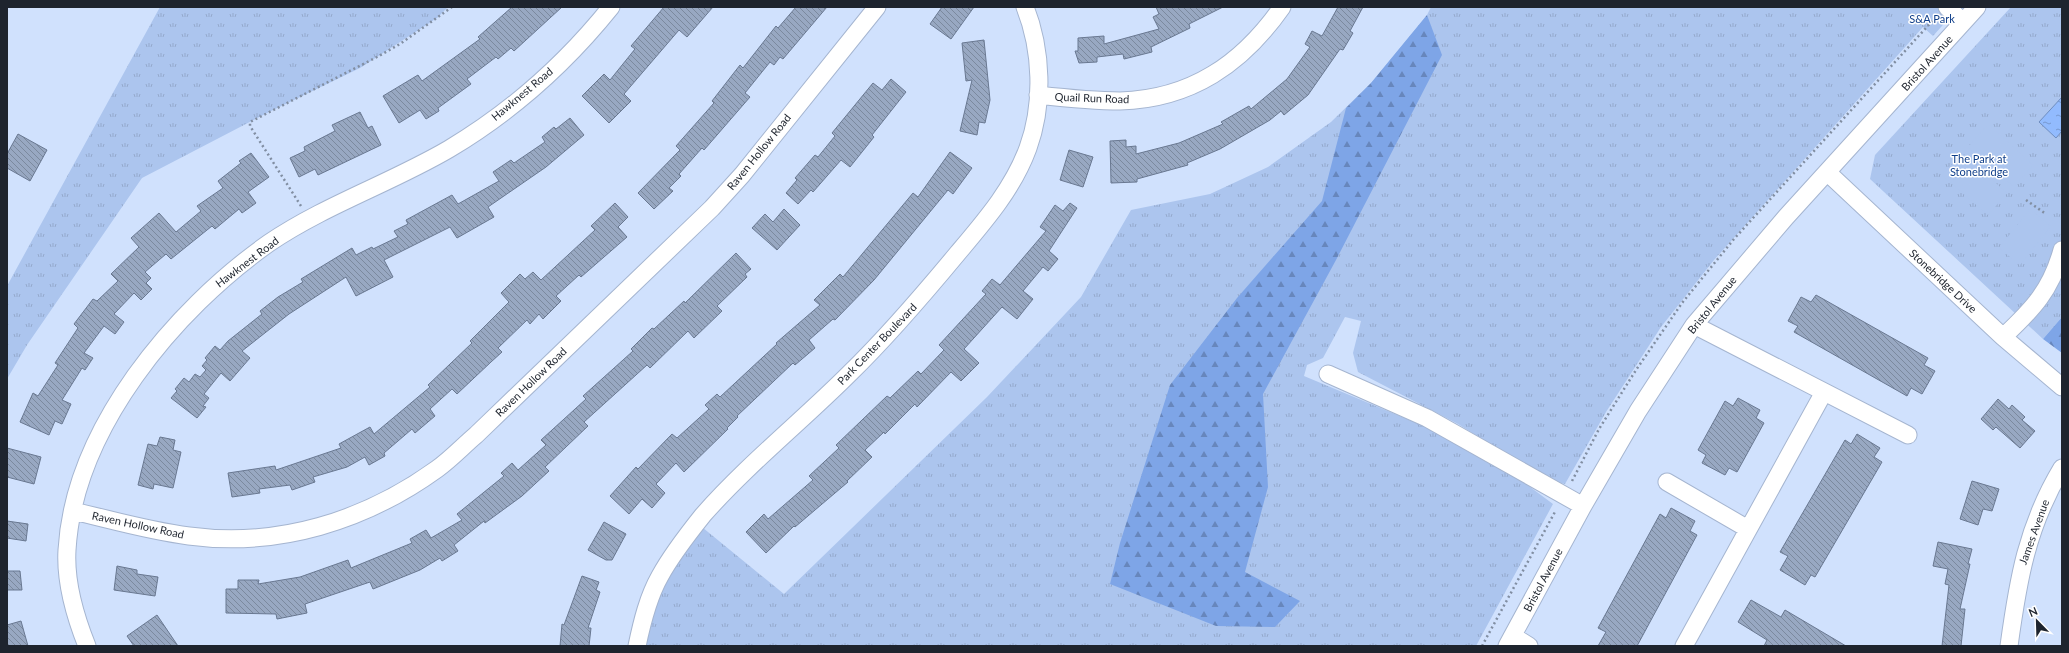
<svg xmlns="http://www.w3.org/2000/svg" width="2069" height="653" font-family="Lato,sans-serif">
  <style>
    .grass { fill: url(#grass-tufts) }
    .forest { fill: url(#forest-firs) }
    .pitch { fill: #acc5ee }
    .water { fill: url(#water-ripples); stroke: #6f8ec0 }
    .building { fill: url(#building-back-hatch); stroke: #697891 }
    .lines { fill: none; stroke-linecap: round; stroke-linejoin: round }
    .minor-casing { stroke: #a5b5d0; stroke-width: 19 }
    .path { stroke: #818ea2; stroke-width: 2.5; stroke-dasharray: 2 3; stroke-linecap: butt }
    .minor { stroke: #fff; stroke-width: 17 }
    .labels { text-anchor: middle; stroke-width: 3; stroke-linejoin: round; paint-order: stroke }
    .park-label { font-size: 11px; fill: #103f8a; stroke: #fff }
    .street-label { font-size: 11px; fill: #1e242e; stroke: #fff }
  </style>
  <defs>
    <pattern id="grass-tufts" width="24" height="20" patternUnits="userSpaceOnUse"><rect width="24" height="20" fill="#acc5ee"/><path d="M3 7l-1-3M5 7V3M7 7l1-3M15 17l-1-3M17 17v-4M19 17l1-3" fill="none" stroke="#94a9cc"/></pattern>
    <pattern id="forest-firs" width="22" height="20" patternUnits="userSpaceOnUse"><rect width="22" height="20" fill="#7ea5e7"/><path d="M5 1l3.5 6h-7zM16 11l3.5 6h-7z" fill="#6786bc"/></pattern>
    <pattern id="water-ripples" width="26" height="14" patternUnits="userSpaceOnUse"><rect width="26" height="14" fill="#92bbfe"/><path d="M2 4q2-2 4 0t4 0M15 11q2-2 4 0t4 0" fill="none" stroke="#7798ce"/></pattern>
    <pattern id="building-back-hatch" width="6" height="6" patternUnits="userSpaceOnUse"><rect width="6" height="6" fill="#98a8c2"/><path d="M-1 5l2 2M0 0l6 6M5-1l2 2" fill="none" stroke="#7b899e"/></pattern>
  </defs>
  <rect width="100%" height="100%" fill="#d0e1fd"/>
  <!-- grass -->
  <path class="grass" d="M160,7H448L437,18L360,68L269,112L142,178L27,345L7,379V286Z
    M1431,7H1959L1933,36L1923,27L1714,260L1661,327L1606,412L1565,484L1548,481L1458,424L1358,372L1353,353L1361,321L1345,317L1323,358L1307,365L1304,376L1433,430L1492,459L1553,504L1476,646H637L644,617L697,523L784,594L987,397L1081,297L1131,210L1210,194L1268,167L1331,122L1371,83L1427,15Z
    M2011,7H2062V317L2043,339L1870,179L1875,155Z"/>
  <!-- forest -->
  <path class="forest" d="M1427,15L1442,55L1336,260L1263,394L1268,487L1245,572L1300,601L1275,627L1216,626L1110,584L1120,543L1170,385L1237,298L1322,201L1346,108L1371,83Z
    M2062,317V353L2043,339Z"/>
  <!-- pitch -->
  <path class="pitch" d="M1988,124L2033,165L2014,187L1968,147Z
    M1962,153L2007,193L1988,215L1942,175Z
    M2030,209L2051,226L2020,265L1999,248Z"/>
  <!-- water -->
  <path class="water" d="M2062,97V131L2056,138L2039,122Z"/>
  <!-- building -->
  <path class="building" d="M512,7H562L514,51L511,48L498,59L496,57L467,79L471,84L438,108L439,111L426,119L420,110L399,123L383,96L418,75L422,81L480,39L478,37Z
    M664,7H713L687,37L679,30L624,94L631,101L609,123L582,96L604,74L610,80L635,49L631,46Z
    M796,7H827L783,59L780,57L774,65L770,62L745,93L750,97L704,150L702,148L679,174L681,176L669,188L673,191L654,209L638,193L680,150L676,146L714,103L712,101L740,65L743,68L776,26L778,28Z
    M942,7H974L951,39L930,24Z
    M1156,7H1223L1189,24L1190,28L1151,47L1152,52L1124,59L1123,54L1097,57V62L1079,63L1075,51H1078V38L1104,36V44L1159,29L1153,17L1159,14Z
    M1338,7H1363L1350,31L1353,33L1343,50L1340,49L1308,95L1284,115L1281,111L1270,120L1220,149L1187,163L1188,165L1137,179V182L1111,183L1110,141L1126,140V147L1136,146V154L1179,143L1223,124L1221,122L1249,106L1251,109L1287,79L1310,47L1305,44L1312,31L1322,36Z
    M984,40L990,100L985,123L979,122L977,135L960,131L972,80L966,81L962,43Z
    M891,79L906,92L872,135L874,137L850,167L841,160L813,192L811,190L798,204L786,193L797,180L795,178L815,155L818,157L835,136L832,133L873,83L882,90Z
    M360,112L368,128L372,126L381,145L318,175L315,169L299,177L290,158L305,151L304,147L335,131L332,125Z
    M570,118L584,135L546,167L488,207L494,217L457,238L450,227L384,260L393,277L356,296L346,277L289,314L242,351L250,358L230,381L221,373L204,394L209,398L203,406L206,407L197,418L171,398L177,391L175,389L184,378L189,382L195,374L200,377L206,370L202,366L207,360L205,358L215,346L220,350L228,341L262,314L260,311L278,297L303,282L301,279L352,248L356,255L372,247L373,249L398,237L394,231L408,224L406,220L452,195L458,204L499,181L493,172L511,160L514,163L545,142L542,137L554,127L556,129Z
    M18,134L47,150L30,181L7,168V154Z
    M1069,150L1093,157L1083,187L1060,180Z
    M950,152L972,168L953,194L948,190L874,280L835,320L833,319L809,340L815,348L795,365L793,363L737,416L738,417L727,428L728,429L684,472L676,463L656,484L665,493L652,508L642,499L629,514L610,496L636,467L638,469L672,434L677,438L709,409L705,405L717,394L720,397L777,344L776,343L820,305L814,300L840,274L843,277L913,193L918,197Z
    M251,153L269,177L248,192L256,203L242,213L239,209L215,229L212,226L171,259L166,254L145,272L151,278L146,283L152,289L141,300L134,293L114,314L124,322L115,334L104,326L84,353L93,358L85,370L82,368L62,400L71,404L62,424L55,421L49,435L20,422L33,393L38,396L58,365L55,363L78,328L74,324L93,299L97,301L118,281L111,274L139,247L131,238L159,213L176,232L201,211L197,206L223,188L218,181L241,163L239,161Z
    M615,203L628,217L618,227L627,237L581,277L579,275L556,296L561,301L543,319L539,314L530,324L527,320L498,348L502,352L491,362L457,394L452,389L430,409L435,416L415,433L412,429L384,453L385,456L369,465L365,457L347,467L313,477L315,482L292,490L290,485L259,489L260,493L232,497L228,473L275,466L276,470L341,448L339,444L370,427L374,434L430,387L428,385L472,343L470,341L509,302L501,293L520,274L525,279L533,272L541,280L595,230L591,226Z
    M1070,203L1077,208L1049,251L1058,259L1048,271L1043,267L1023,291L1033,299L1017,319L1002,307L964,349L979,363L961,381L951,372L917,407L915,404L885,434L884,432L865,450L872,457L847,481L848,482L795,527L794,526L766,553L746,532L764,514L768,519L813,480L809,476L839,448L836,445L887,396L890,398L918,371L921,374L944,350L939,345L986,294L982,291L992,279L1000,285L1046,231L1040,227L1055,205L1063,211Z
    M784,209L800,225L777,250L752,228L765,214L773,222Z
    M736,253L751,269L745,274L747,277L717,306L722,311L694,338L688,331L650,368L647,365L584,422L588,426L545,467L549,471L522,496L485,523L484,521L454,545L458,551L442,561L440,558L420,570L373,589L370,582L305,604L307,613L277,619L276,614L226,613V589H238V580H259L258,584L300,577L348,560L351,568L412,543L410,539L426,530L431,538L462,520L457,514L504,476L501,473L512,463L518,470L546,445L541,440L586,399L583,396L633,351L631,349L652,328L654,329L684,301L685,303Z
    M1816,295L1928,358L1924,365L1935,371L1922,394L1911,388L1907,396L1794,332L1798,326L1788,321L1801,297L1811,302Z
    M1738,398L1760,410L1756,418L1764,423L1737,472L1729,468L1725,475L1702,463L1706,455L1698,450L1725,401L1733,406Z
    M1998,399L2009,409L2012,405L2025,417L2022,420L2035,431L2020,448L1996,427L1993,430L1981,419Z
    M1857,434L1880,448L1874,457L1882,462L1815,577L1811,575L1805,585L1780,570L1788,556L1780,552L1845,440L1851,444Z
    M160,437L175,440L173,450L181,452L173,488L154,484L153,489L138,485L148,444L157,446Z
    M7,448L41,457L34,484L7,477Z
    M1972,481L1999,489L1992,511L1983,509L1978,525L1960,519Z
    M1671,508L1695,521L1690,531L1697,535L1637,646H1598L1606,632L1598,628L1660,514L1666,518Z
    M7,521L28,524L26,541L7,538Z
    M604,522L626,534L612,560H606L588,550Z
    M1938,542L1972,549L1968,564H1970L1960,609H1965L1961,646H1942L1949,585L1945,584L1948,569L1933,566Z
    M117,566L137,570V574L158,577L155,596L114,590Z
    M7,571H20L22,590H7Z
    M582,576L599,582L596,590L600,592L588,628H591L589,646H560L562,624L564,625Z
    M1751,600L1781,617L1785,610L1846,646H1764L1767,640L1738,622Z
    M157,615L178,646H134L127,636Z
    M21,621L28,646H7V625Z"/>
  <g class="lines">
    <!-- minor casing -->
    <g class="minor-casing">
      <path id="minor" d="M1947,7L1963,22
        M1038,95C1065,98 1093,101 1120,101C1191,99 1242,64 1282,7
        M1827,172L2003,337L2062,387
        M1694,325L1908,435
        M2003,337C2033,309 2051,290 2062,250
        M1328,374L1427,418L1583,506
        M1667,482L1748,529
        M73,511C112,520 149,531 189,536C278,548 365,521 437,469C451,459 463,446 476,435L712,208L742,175L877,7
        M1513,636L1529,646
        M87,646C75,616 65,583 67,550C74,429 174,310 269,243C325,205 391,183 449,149C511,112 566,63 611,7
        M637,646C642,622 648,597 660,576C672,554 687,535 703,515C748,464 802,421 850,373C888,336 923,295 957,254C984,222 1013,189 1028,148C1044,104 1042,50 1025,7
        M1507,646L1583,506L1638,411L1694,325L1786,217L1977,7
        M1684,646L1824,392
        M2009,646C2018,580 2027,526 2062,468"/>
    </g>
    <!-- path -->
    <path class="path" d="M2026,200L2046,214
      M301,206L250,126V122L377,57L400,44L452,7
      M1572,481L1599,429L1636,370L1682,303L1734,239L1935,18
      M1482,646L1556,510"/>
    <!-- minor -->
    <use href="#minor" class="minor"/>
  </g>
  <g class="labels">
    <!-- park labels -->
    <g class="park-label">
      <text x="1932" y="23">S&amp;A Park</text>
      <text x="1979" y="163">The Park at<tspan x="1979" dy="13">Stonebridge</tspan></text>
    </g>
    <!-- street labels -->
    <g class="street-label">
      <text transform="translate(1927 63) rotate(-48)" y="4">Bristol Avenue</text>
      <text transform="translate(522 94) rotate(-40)" y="4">Hawknest Road</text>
      <text transform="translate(1092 98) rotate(2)" y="4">Quail Run Road</text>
      <text transform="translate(759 152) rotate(-51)" y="4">Raven Hollow Road</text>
      <text transform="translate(247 262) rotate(-37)" y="4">Hawknest Road</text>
      <text transform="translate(1943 281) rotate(43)" y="4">Stonebridge Drive</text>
      <text transform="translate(1712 305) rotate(-51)" y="4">Bristol Avenue</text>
      <text transform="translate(877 344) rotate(-46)" y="4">Park Center Boulevard</text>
      <text transform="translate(531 382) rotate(-44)" y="4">Raven Hollow Road</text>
      <text transform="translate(138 525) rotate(12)" y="4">Raven Hollow Road</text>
      <text transform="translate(2034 532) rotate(-70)" y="4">James Avenue</text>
      <text transform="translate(1543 580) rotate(-62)" y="4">Bristol Avenue</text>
    </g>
  </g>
  <!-- border -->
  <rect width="2069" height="653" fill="none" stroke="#1e242e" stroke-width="16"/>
  <!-- north arrow -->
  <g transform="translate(2037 621) rotate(337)" stroke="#ffffff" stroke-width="3" paint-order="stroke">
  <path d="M0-3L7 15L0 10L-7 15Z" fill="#1e242e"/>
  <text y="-6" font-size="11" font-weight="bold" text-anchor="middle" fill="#1e242e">N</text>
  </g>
</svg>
